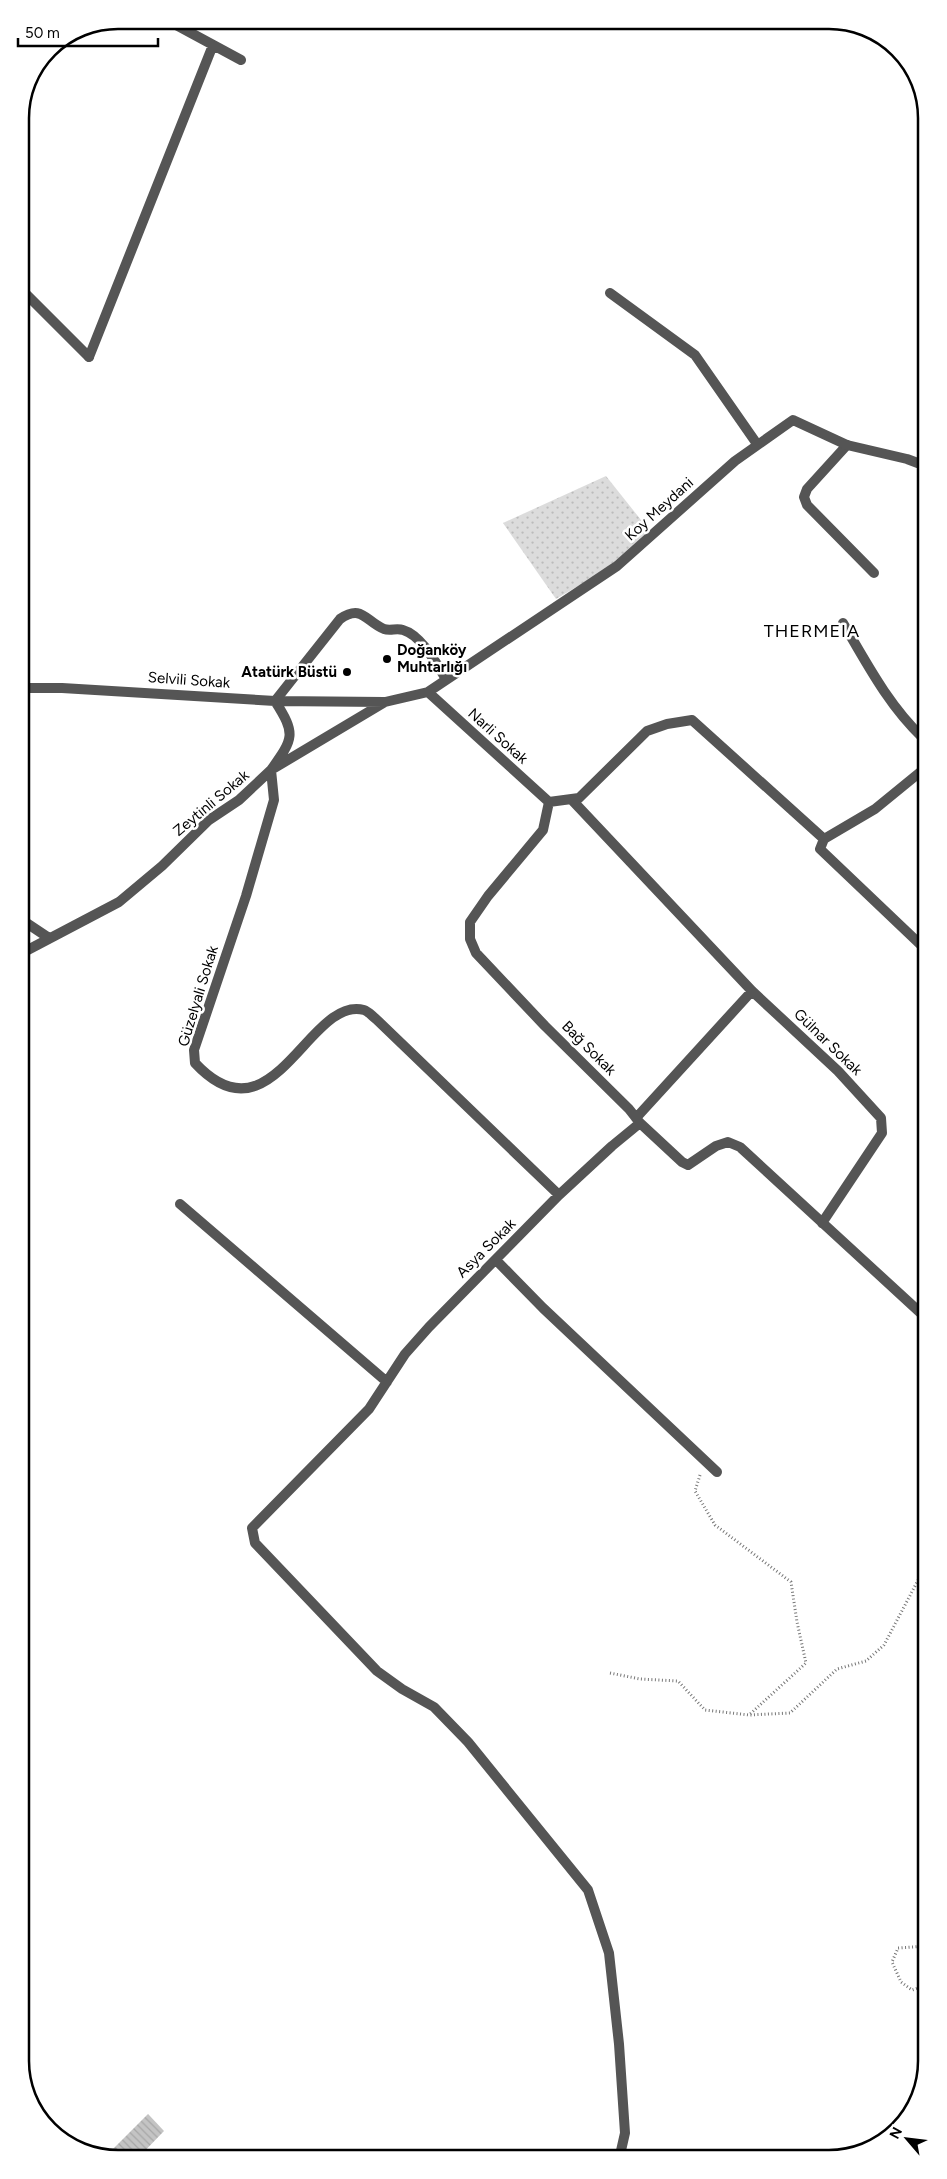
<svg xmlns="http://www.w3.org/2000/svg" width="947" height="2179" font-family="Figtree,sans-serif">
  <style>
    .park { fill: url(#park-dots) }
    .building { fill: url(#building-back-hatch) }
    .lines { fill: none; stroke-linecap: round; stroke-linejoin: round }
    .path { stroke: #777; stroke-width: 3; stroke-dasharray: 1 2.5; stroke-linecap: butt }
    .lane { stroke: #555; stroke-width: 10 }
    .street { stroke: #555; stroke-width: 10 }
    .poi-dot { fill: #000; stroke: #fff; stroke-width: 2 }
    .labels { text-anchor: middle; stroke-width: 5; stroke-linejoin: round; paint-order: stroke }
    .street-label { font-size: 15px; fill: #000; stroke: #fff }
    .poi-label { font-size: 15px; font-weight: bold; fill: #000; stroke: #fff; text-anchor: start }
    .quarter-label { font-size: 18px; letter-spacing: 1px; fill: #000; stroke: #fff }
    .rim { fill: none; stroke: #000; stroke-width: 2.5 }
  </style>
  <defs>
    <pattern id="park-dots" width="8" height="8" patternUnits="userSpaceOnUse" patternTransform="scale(1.25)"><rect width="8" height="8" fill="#dcdcdc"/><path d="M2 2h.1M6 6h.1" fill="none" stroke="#bbb" stroke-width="1.8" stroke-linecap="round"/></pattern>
    <pattern id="building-back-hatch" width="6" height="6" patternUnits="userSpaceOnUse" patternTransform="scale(1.25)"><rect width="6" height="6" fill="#c4c4c4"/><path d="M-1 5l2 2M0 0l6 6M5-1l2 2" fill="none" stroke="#a7a7a7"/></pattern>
  </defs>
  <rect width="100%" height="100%" fill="#fff"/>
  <!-- park -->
  <path class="park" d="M606,476L645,525L646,536L600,573L556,599L503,523Z"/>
  <!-- building -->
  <path class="building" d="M148,2114L164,2131L137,2159H111L105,2157Z"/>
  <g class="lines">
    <!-- path -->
    <path class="path" d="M700,1475L695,1491L715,1525L791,1582L797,1622L806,1663L749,1715
      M610,1673L640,1679L678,1681L705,1710L749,1715L790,1713L837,1669L866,1661L884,1645L926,1565
      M927,1946L898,1948L892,1962L901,1982L912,1990L927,1985"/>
    <!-- lane -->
    <path class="lane" d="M21,289L89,357
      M847,445L807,489L804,497L807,505L874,573
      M275,701L340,619C362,604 365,621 384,629C390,631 397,628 403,630C421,635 436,663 446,679"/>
    <!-- street -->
    <path class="street" d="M167,20L241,60
      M610,293L695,355L757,444
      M89,357L213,45
      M843,623C867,664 889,706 923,738
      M22,688H62L275,701L384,702
      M428,692L549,802
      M275,701C296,734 294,738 271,770L274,800L246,896L194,1050L195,1063C273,1147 309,995 364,1010C368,1011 372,1016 376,1019L559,1195
      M924,769L875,809L824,839L820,849L924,948
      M571,799L752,991L838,1071L881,1118L882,1133L822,1223
      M549,802L543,830L488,896L470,922V939L476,953L545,1026L629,1109L640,1123L682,1162L688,1165L716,1146L728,1142L740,1147L925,1317
      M549,802L579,798L647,731L667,724L692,720L824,839
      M22,920L49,938
      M22,953L119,902L162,866L209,820L239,800L271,770L385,702L428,692L617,566L735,461L793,420L847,445L907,459L923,465
      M636,1118L752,991
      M180,1204L387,1382
      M496,1260L543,1308L717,1472
      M620,2155L625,2133L619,2044L609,1953L588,1890L468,1742L434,1707L402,1689L377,1671L255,1543L252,1528L369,1409L405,1354L429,1327L559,1195L612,1146L640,1123"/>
  </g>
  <!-- markers -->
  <g class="poi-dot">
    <circle cx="387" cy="659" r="5"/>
    <circle cx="347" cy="672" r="5"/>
  </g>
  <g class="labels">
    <!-- street labels -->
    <g class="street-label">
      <text transform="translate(659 509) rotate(-42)" y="5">Koy Meydani</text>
      <text transform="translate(189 680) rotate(4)" y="5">Selvili Sokak</text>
      <text transform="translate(498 736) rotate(42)" y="5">Narli Sokak</text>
      <text transform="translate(211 803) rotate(-40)" y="5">Zeytinli Sokak</text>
      <text transform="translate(198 996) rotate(-73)" y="5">Güzelyali Sokak</text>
      <text transform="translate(828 1042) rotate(44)" y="5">Gülnar Sokak</text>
      <text transform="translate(589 1048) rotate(45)" y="5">Bağ Sokak</text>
      <text transform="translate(486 1248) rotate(-45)" y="5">Asya Sokak</text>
    </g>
    <!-- poi labels -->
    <g class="poi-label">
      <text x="397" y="655">Doğanköy<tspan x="397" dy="17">Muhtarlığı</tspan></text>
      <text x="337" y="677" text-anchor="end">Atatürk Büstü</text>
    </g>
    <!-- quarter labels -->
    <g class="quarter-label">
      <text x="812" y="637">THERMEIA</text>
    </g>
  </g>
  <!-- crop -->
  <path d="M0 0H947V2179H0ZM118 29H829A89 89 0 0 1 918 118V2061A89 89 0 0 1 829 2150H118A89 89 0 0 1 29 2061V118A89 89 0 0 1 118 29Z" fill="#fff" fill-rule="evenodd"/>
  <path class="rim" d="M118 29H829A89 89 0 0 1 918 118V2061A89 89 0 0 1 829 2150H118A89 89 0 0 1 29 2061V118A89 89 0 0 1 118 29Z"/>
  <!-- north arrow -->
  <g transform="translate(907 2139) rotate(298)" stroke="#ffffff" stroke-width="4" paint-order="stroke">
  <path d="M0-4L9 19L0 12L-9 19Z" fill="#000000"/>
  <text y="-8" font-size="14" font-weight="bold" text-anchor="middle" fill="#000000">N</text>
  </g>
  <!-- scale -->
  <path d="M18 38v8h140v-8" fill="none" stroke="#000000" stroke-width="2.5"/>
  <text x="25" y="38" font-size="15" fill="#000000" stroke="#ffffff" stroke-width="4" paint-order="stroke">50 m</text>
</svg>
